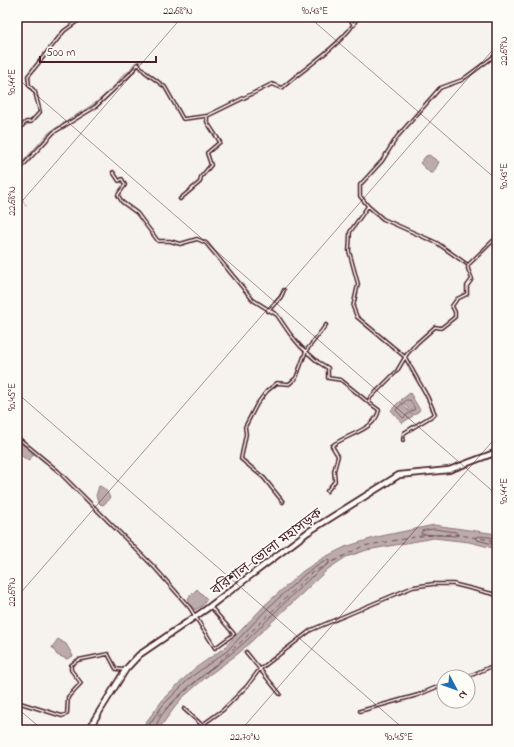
<svg xmlns="http://www.w3.org/2000/svg" width="514" height="747" font-family="'Indie Flower','Noto Sans Bengali',sans-serif">
  <style>
    .water { fill: #bbabac; stroke: #8e7378 }
    .lines { fill: none; stroke-linecap: round; stroke-linejoin: round }
    .shore { stroke: #77575f; stroke-width: 1 }
    .stream { stroke: #8e7378; stroke-width: 1 }
    .canal { stroke: #bbabac; stroke-width: 2 }
    .ferry { stroke: #725058; stroke-width: 1; stroke-dasharray: 5 4; stroke-linecap: butt }
    .street-casing { stroke: #4a1f2b; stroke-width: 4.5 }
    .highway-casing { stroke: #4a1f2b; stroke-width: 8 }
    .street { stroke: #fdfcf7; stroke-width: 1.5 }
    .highway { stroke: #fdfcf7; stroke-width: 4.5 }
    .ticks { fill: none; stroke: #4a1f2b; stroke-width: 1; stroke-opacity: 0.45 }
    .labels { text-anchor: middle; stroke-width: 3.5; stroke-linejoin: round; paint-order: stroke }
    .street-label { font-size: 14px; fill: #4a1f2b; stroke: #fdfcf7 }
    .neatline { fill: none; stroke: #4a1f2b; stroke-width: 1.5 }
    .ticks-label { font-size: 10px; text-anchor: middle; fill: #4a1f2b }
  </style>
  <rect width="100%" height="100%" fill="#f6f3ef"/>
  <filter id="ink" filterUnits="userSpaceOnUse"><feTurbulence type="fractalNoise" baseFrequency=".025" numOctaves="2"/><feDisplacementMap in="SourceGraphic" scale="8" xChannelSelector="R" yChannelSelector="G"/><feConvolveMatrix kernelMatrix="1 2 1 2 8 2 1 2 1" color-interpolation-filters="sRGB"/></filter>
  <g filter="url(#ink)">
    <!-- water -->
    <path class="water" d="M429,155L439,162L433,173H430L420,163L426,156Z
      M410,393L420,410L414,415L401,400Z
      M400,401L413,416L402,423L391,410Z
      M21,443H24L35,453L28,461L17,452V447Z
      M99,486C104,487 109,493 110,499L103,505L100,504L96,496Z
      M434,525L497,534V549L469,542L434,538L367,550L346,557L328,569L239,653L205,678L181,699L158,730H140L165,697L194,669L224,648L266,604L303,571L323,558L345,547L377,537Z
      M197,589L207,599L202,606L195,610L188,602L189,597Z
      M58,639L66,644L73,656L67,659L57,655L52,647Z"/>
    <g class="lines">
      <!-- shore -->
      <path class="shore" d="M407,400H410L415,409L403,418L396,410Z
        M434,529L456,532L458,535L456,536L421,534L422,531Z
        M497,538L478,536L475,538L477,540L497,545
        M145,730L163,705L191,677L227,651L269,607L305,574L325,561L329,560V563C299,585 274,615 246,641C226,660 158,703 155,730"/>
      <!-- stream -->
      <path class="stream" d="M17,191L26,206"/>
      <!-- canal -->
      <path class="canal" d="M17,169L49,133L100,100L114,88L123,75L129,72L135,63L144,60"/>
      <!-- ferry -->
      <path class="ferry" d="M148,730L153,720L241,642L311,573L363,546L421,536L453,534L497,541"/>
      <!-- street casing -->
      <g class="street-casing">
        <path id="street" d="M71,17L75,22
          M348,17L354,25
          M17,125L20,128L26,122H31L40,112L35,92L29,85L28,76L64,31L83,17
          M17,172L54,132L95,107L130,74L138,64L145,72L165,87L183,119L206,116
          M113,172L119,181L122,179L125,185L118,195L122,202L137,213L158,241H170L180,244L197,239L206,243L253,300L277,315L290,334L301,347L318,362L328,368V378L341,380L368,402
          M180,199L200,182L201,177L211,165L207,153L220,142L207,122V116L272,84L282,88C305,67 344,44 358,17
          M368,206L350,232L349,251L358,284L353,307L357,317L405,357L427,396L435,414L404,433L403,440
          M468,265L437,243L383,219L368,206L360,196V185L382,161L397,137L440,88L462,80L497,54
          M268,311L281,297L284,290
          M17,437L58,471L155,568L190,608L215,648L234,634L210,606
          M327,491L335,481L334,471L338,456L332,446C346,434 375,431 379,410L368,402L370,398L397,371L407,354L417,343L435,327L441,328L455,317V312L452,306L457,299L467,294V286L472,279L468,269V265L497,237
          M283,502L264,478L241,459L246,434L245,427L257,404L267,391L277,383L289,384L296,378L306,351L326,325
          M246,652L280,694
          M467,677L497,664
          M17,702L62,716L67,714L68,697L81,683L71,670V665L78,660L108,654L116,669L124,670
          M184,709L202,725L223,710L247,686L259,670L311,630L413,587L433,584H453L497,595
          M360,711L418,695L444,684
          M202,725L204,730"/>
      </g>
      <!-- highway casing -->
      <g class="highway-casing">
        <path id="highway" d="M88,730L126,669L139,655L205,610L308,532L399,475L449,470L497,452"/>
      </g>
      <!-- street -->
      <use href="#street" class="street"/>
      <!-- highway -->
      <use href="#highway" class="highway"/>
    </g>
  </g>
  <!-- ticks -->
  <path class="ticks" d="M309,17L497,180M17,78L497,495M17,207L182,17M17,393L405,730M17,597L497,45M17,708L43,730M241,730L497,436"/>
  <g class="labels">
    <!-- street labels -->
    <g class="street-label">
      <text transform="translate(266 551) rotate(-37)" y="5">বরিশাল-ভোলা মহাসড়ক</text>
    </g>
  </g>
  <!-- margin -->
  <rect width="514" height="747" fill="none" stroke="#fdfcf7" stroke-width="44"/>
  <!-- north arrow -->
  <g transform="translate(456 689) rotate(131)"><circle r="19" fill="#fdfcf7" stroke="#b5a4a5"/>
  <path d="M0-3L7 15L0 10L-7 15Z" fill="#1f6fb2"/>
  <text y="-6" font-size="11" font-weight="bold" text-anchor="middle" fill="#4a1f2b">N</text>
  </g>
  <!-- scale -->
  <path d="M40 56v6h116v-6" fill="none" stroke="#4a1f2b" stroke-width="2"/>
  <text x="46" y="56" font-size="12" fill="#4a1f2b" stroke="#fdfcf7" stroke-width="3" paint-order="stroke">500 m</text>
  <rect x="22" y="22" width="470" height="703" class="neatline"/>
  <g class="ticks-label">
    <text x="178" y="14">22.68°N</text>
    <text x="315" y="14">90.43°E</text>
    <text transform="translate(503 51) rotate(-90)" y="4">22.69°N</text>
    <text transform="translate(11 82) rotate(-90)" y="4">90.44°E</text>
    <text transform="translate(503 176) rotate(-90)" y="4">90.43°E</text>
    <text transform="translate(11 201) rotate(-90)" y="4">22.68°N</text>
    <text transform="translate(11 397) rotate(-90)" y="4">90.45°E</text>
    <text transform="translate(503 491) rotate(-90)" y="4">90.44°E</text>
    <text transform="translate(11 592) rotate(-90)" y="4">22.69°N</text>
    <text x="245" y="740">22.70°N</text>
    <text x="399" y="740">90.45°E</text>
  </g>
</svg>
